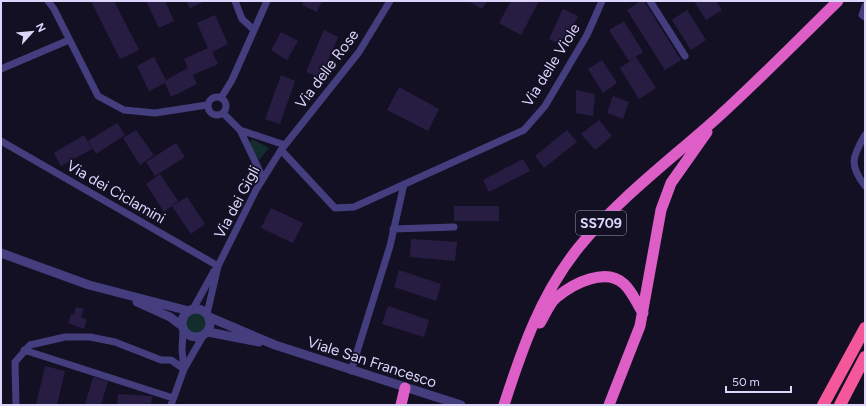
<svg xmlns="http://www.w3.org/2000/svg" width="866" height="406" font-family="Figtree,sans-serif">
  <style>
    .green { fill: #132d2d }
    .building { fill: #271d43 }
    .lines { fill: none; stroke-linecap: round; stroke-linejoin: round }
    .minor { stroke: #443e7f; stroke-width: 7 }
    .tertiary { stroke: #443e7f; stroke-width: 9 }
    .trunk { stroke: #de5ec8; stroke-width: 11 }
    .motorway { stroke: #f4589a; stroke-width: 12 }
    .labels { text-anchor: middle; stroke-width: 3.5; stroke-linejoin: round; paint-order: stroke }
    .shield { fill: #141024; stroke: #a09abb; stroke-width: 1 }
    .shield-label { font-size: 14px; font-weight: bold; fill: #dcd5fc }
    .street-label { font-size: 15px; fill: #dcd5fc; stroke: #141024 }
  </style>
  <rect width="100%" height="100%" fill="#141024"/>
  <!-- green -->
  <path class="green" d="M252,139L269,148L259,160L249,144Z
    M185 323a11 11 0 1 1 22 0a11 11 0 1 1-22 0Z"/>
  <!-- building -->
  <path class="building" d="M91,1H114L139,50L120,59Z
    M146,1H165L174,21L159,28Z
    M186,1H205L190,8Z
    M304,1H322L317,12L302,5Z
    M468,1H487L482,9Z
    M511,1H539L521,35L499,23Z
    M641,1H644L681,60L665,70L627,10Z
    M694,1H716L722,10L706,20Z
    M563,9L578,16L564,46L549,39Z
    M687,10L706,40L691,50L672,20Z
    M215,15L228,44L212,52L218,64L193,75L197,84L171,97L165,83L149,91L137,66L154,57L166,80L188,68L184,59L208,48L197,23Z
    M624,21L643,52L629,61L609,30Z
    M324,30L338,37L321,78L306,72Z
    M281,32L298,41L287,60L271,50Z
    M636,57L656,88L639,99L620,68Z
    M602,60L617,83L603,93L588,69Z
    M281,75L295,81L280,124L265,119Z
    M399,87L439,109L428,131L387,110Z
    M576,90L595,94L593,116L576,113Z
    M613,96L629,102L623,119L607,113Z
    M599,120L612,136L595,150L581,134Z
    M117,123L125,135L96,154L88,141Z
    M136,130L154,155L140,165L123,138Z
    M567,130L577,142L544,168L535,156Z
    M84,135L92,149L61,166L54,153Z
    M176,143L185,157L155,176L146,162Z
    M523,159L530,171L489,192L483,180Z
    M160,174L178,201L164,212L146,184Z
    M187,197L205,224L191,234L172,206Z
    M454,206H499V221H454Z
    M271,208L303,223L293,243L261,228Z
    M411,239L457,242L455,261L410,257Z
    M399,270L441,284L436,301L394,287Z
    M388,306L429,320L424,337L382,324Z
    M76,307L84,309L81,317L87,320L84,329L68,323L71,314L74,315Z
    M45,366L65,371L57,405H36Z
    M93,377L108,381L101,405H85Z
    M118,394L152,396L151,405H117Z"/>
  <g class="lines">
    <!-- minor -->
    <path class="minor" d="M48,1L54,9L98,96L124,110L155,113L207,105
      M235,1L242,19L254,30
      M650,1L685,56
      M865,6L862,15L865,17
      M1,69L69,40
      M208 106a9 9 0 1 1 18 0a9 9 0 1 1-18 0Z
      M221,98L232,80L267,1
      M223,113L240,130L263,178
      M240,130L285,145
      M865,135C852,157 849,165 865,186
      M1,141L218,266
      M281,150L335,208L354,207L524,130L545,106L587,35L602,1
      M393,229L454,227
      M193,309L214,271
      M207,314L218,266L256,190L281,150L359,52L390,1
      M183,330L182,350L184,369
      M24,350L173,398
      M351,371L390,246L404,184
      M16,405L15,362L30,345L65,337H90L115,342L161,360H171L184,369
      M171,405L184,369L203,336"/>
    <!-- tertiary -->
    <path class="tertiary" d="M1,253L89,285L189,311
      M137,302L170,317L182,326
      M182 323a14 14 0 1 1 28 0a14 14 0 1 1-28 0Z
      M209,317L275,345L461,405
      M208,332L259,342"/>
    <!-- trunk -->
    <path class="trunk" d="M540,323C545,315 550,302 557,297C574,283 606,267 624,284C632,291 637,304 643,313
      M401,405L405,388
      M504,405C522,349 541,294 579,247C618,199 670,160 716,119C758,81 798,40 838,1
      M609,405L640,326L661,210L671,183L707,132"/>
    <!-- motorway -->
    <path class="motorway" d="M823,405L865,328
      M840,405L865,357"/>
  </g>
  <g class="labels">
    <!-- shield labels -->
    <rect class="shield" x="576" y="211" width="50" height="24" rx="3"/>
    <g class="shield-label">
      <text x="601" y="228">SS709</text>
    </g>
    <!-- street labels -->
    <g class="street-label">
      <text transform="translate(551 65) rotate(-58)" y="5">Via delle Viole</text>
      <text transform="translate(327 69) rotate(-53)" y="5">Via delle Rose</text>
      <text transform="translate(116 192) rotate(30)" y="5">Via dei Ciclamini</text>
      <text transform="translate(237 202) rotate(-62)" y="5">Via dei Gigli</text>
      <text transform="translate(372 362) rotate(18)" y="5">Viale San Francesco</text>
    </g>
  </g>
  <!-- border -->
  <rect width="866" height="406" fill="none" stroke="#dcd5fc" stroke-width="4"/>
  <!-- north arrow -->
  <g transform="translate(32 32) rotate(63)" stroke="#141024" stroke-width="3" paint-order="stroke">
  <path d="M0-3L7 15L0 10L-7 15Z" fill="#dcd5fc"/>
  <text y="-6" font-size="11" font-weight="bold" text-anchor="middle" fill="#dcd5fc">N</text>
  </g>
  <!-- scale -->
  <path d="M726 386v6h65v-6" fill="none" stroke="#dcd5fc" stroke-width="2"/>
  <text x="732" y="386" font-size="12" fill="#dcd5fc" stroke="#141024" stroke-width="3" paint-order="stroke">50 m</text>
</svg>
